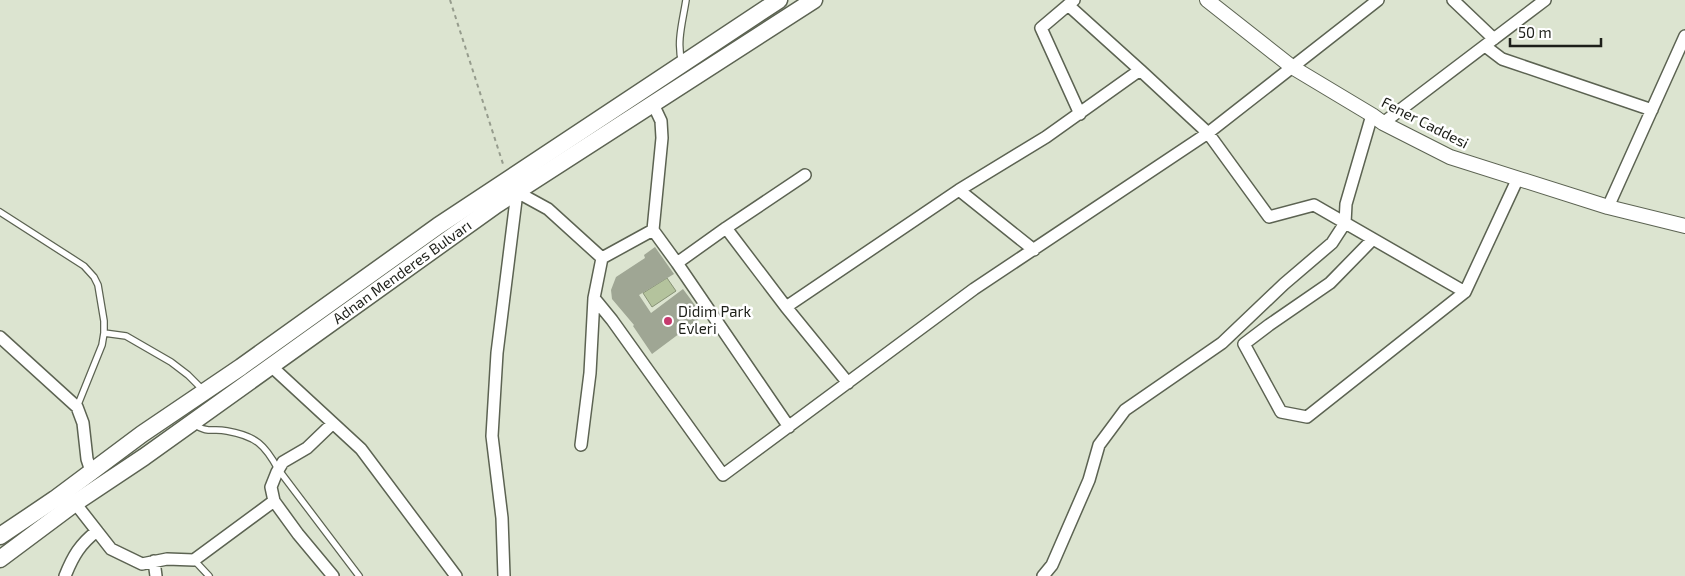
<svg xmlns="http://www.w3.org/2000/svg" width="1685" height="576" font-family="'Exo 2',sans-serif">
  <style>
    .water { fill: #b4c39d; stroke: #879275 }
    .building { fill: #9fa694 }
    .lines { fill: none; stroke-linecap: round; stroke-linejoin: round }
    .service-casing { stroke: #5c6352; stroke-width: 8 }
    .minor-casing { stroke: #5c6352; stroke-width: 14 }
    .tertiary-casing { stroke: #5c6352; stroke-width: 16 }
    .secondary-casing { stroke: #5c6352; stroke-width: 19 }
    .path { stroke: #969c8d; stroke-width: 2; stroke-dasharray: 4 4; stroke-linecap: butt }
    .service { stroke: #fff; stroke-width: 5.5 }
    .minor { stroke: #fff; stroke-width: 11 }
    .tertiary { stroke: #fff; stroke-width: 14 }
    .secondary { stroke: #fff; stroke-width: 16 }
    .poi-dot { fill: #c63a6e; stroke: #fff; stroke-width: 2 }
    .labels { text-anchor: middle; stroke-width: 5; stroke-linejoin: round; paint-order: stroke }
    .street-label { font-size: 15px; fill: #1d1f19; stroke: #fff }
    .poi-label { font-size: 15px; fill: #1d1f19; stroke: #fff; text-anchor: start }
  </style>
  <rect width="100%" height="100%" fill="#dce4d0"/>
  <!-- water -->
  <path class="water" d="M667,278L676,291L652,307L643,293Z"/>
  <!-- building -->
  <path class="building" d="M655,247L674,274L639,295L651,313L683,289L703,316L652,354L633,326L634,325L612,299L611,290L616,277L645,258L644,255Z"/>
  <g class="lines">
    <!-- service casing -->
    <g class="service-casing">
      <path id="service" d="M682,62C676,43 683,20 686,0
        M0,212L84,266L94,277L98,285L104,321V333L102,345L77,407
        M104,333L126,336L171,362L188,375L203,390
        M193,424C210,434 211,428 227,431C256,436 265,445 278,469L359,576
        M194,560L209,576"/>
    </g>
    <!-- minor casing -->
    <g class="minor-casing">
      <path id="minor" d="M1074,0L1041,28L1080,114
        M1453,0L1494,39
        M1068,5L1140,70
        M1485,46L1502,59L1652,110
        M653,104L661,121L662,138L653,230L677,263L789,427
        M1383,123L1545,0
        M959,190L1034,250
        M1608,207L1685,36
        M726,228L786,307L848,383
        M1373,239L1330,283L1269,325L1244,344L1281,412L1307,417L1465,292L1518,178
        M677,263L726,228L805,175
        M594,298L612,320L723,475L974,289L1208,133L1378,0
        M786,307L959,190L1046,137L1140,70L1208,133L1269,217L1314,205L1465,292
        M0,337L77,407L83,423L87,459L91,471
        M271,366L361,449L456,576
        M332,424L307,448L283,462L277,472L271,487L274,501L298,534L333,576
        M581,445L590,373L594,298L602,258L653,230
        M75,503L111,549L142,564L167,559L194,560L274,501
        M154,561L156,576
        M65,576C73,556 80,544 97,531
        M504,576L502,518L492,436L497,353L517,192L548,209L602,258
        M1043,576L1052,565L1089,480L1099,445L1125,410L1222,343L1284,284L1332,243L1345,223L1346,204L1372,115"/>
    </g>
    <!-- tertiary casing -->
    <g class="tertiary-casing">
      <path id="tertiary" d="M1207,0L1292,67L1372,115L1383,123L1450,157L1608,207L1685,226"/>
    </g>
    <!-- secondary casing -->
    <g class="secondary-casing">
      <g id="secondary">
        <path d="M0,536L55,499L142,434L241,367L438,226L779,0"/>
        <path id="s1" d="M0,559L75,503L144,457L496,205L814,0"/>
      </g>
    </g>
    <!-- path -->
    <path class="path" d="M450,0L504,167"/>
    <!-- service -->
    <use href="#service" class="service"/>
    <!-- minor -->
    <use href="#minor" class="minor"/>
    <!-- tertiary -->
    <use href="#tertiary" class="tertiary"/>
    <!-- secondary -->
    <use href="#secondary" class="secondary"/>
  </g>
  <!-- markers -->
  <circle class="poi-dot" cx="668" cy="321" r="5"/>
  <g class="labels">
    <!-- street labels -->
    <g class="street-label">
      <text transform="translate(1425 123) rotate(27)" y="5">Fener Caddesi</text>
      <text dy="5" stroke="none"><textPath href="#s1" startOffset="494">Adnan Menderes Bulvarı</textPath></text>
    </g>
    <!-- poi labels -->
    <g class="poi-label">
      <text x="678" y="317">Didim Park<tspan x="678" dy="17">Evleri</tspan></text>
    </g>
  </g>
  <!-- scale -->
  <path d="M1510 38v8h91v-8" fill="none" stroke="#1d1f19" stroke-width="2.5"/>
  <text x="1518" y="38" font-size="15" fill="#1d1f19" stroke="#ffffff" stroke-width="4" paint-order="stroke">50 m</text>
</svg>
